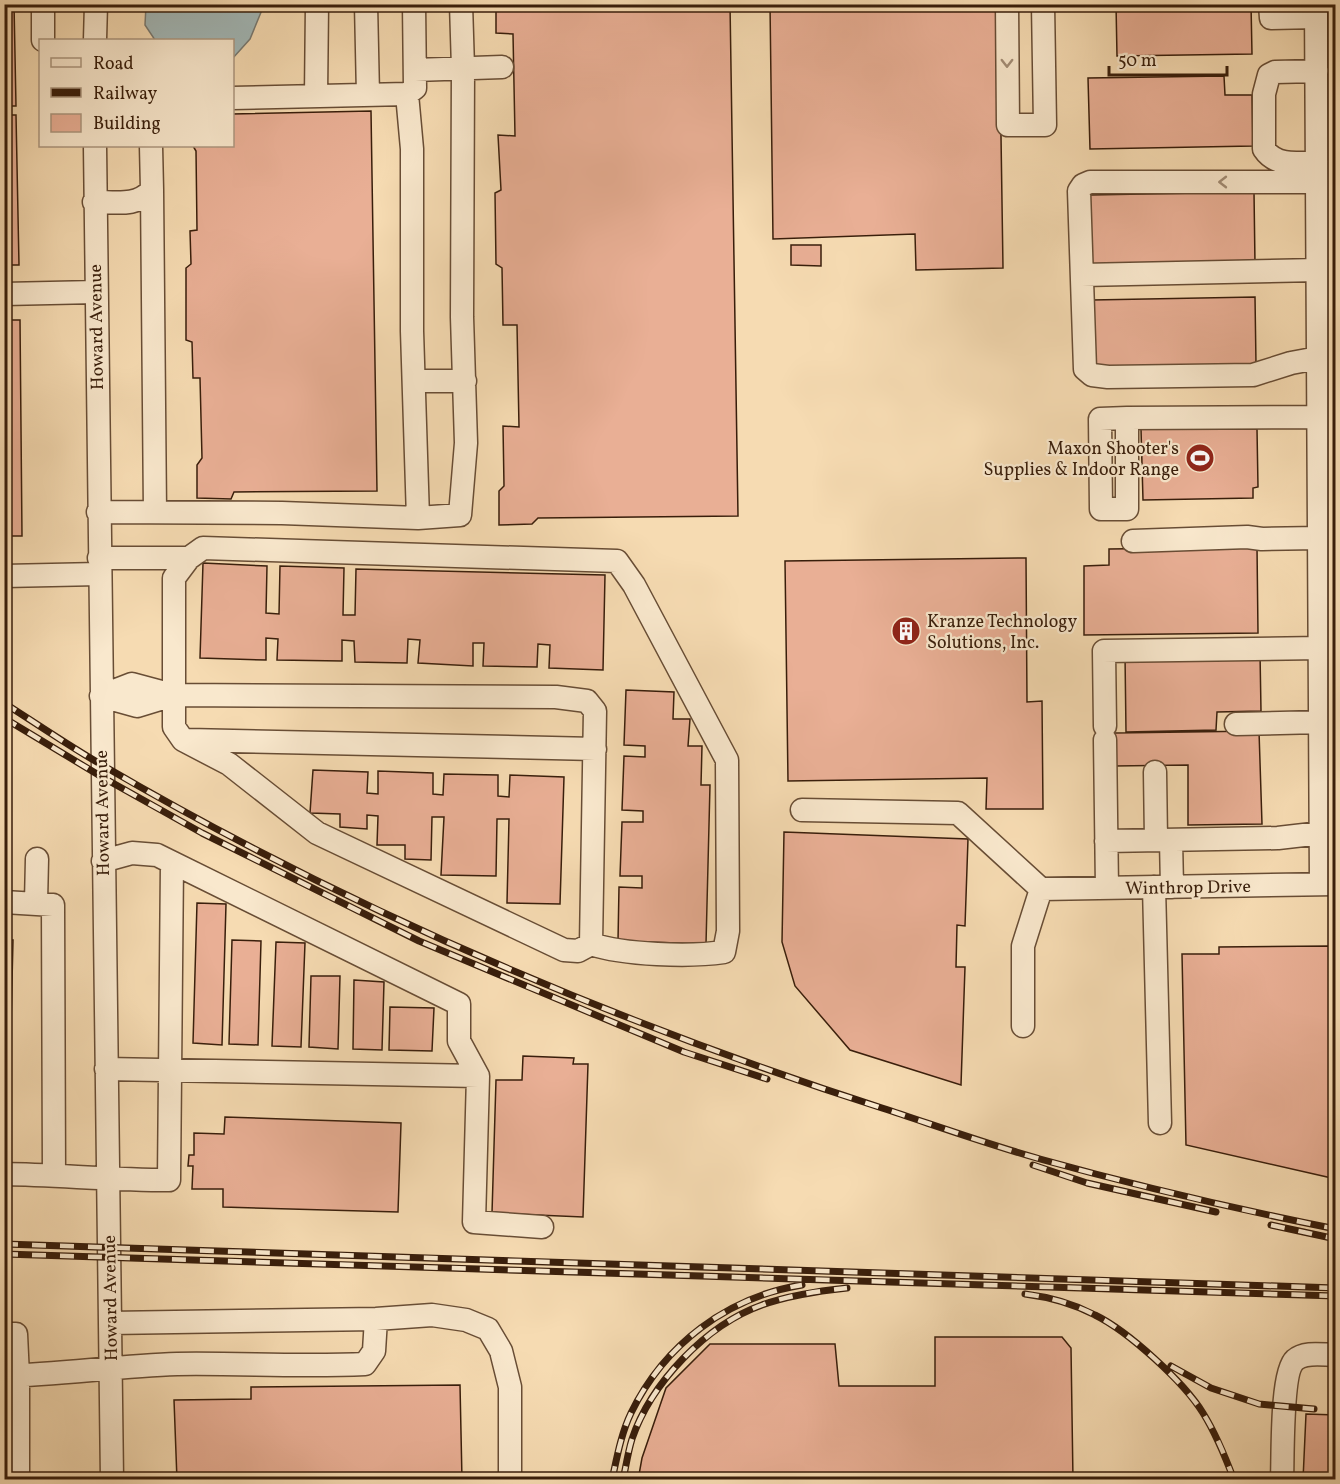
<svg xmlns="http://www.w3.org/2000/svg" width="1340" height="1484" font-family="Vollkorn,serif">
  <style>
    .water { fill: #a2b8b8; stroke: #787a73; stroke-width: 1.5 }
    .building { fill: #e9af95; stroke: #391e0b; stroke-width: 1.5 }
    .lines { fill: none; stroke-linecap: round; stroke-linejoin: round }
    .minor-casing { stroke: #684d35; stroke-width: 25 }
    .minor { stroke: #f9e8cd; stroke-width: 22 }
    .rail-casing { stroke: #391e0b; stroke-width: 7 }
    .rail { stroke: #f9e8cd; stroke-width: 4.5; stroke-dasharray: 14; stroke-linecap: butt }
    .oneway { stroke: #a38d76 }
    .labels { text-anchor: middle; stroke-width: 4.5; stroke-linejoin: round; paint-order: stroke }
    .street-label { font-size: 18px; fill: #391e0b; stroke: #f9e8cd }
    .poi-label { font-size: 18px; fill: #391e0b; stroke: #f9e8cd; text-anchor: end }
  </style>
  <rect width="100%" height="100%" fill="#f6dbb2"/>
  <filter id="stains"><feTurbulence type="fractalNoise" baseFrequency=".00333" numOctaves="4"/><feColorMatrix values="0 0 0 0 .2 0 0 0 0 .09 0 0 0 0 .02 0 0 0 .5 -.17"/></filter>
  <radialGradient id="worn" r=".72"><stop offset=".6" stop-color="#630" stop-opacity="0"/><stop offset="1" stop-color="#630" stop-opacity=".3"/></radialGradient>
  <!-- water -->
  <path class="water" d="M146,5V4L264,5L250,39L233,58L232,40H155L145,25Z"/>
  <!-- building -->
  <path class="building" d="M4,4H14L16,106H4Z
    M496,4H730L738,516L538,518L532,524L499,525V491L504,486L503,426L519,427L517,325H503L502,268L496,264L495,193L501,190L498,135L515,136L513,34L496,33Z
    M770,4H999L1003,268L916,270L915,234L773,239Z
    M1116,4H1251L1252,54L1117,56Z
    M1224,76L1225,95H1252L1253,146L1090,149L1088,78Z
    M371,111L377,491L234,492L231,499L197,498V465L202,458L200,378H193L192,342L186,340V268L191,264L190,231L197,230L196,151L193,146H232V114Z
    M4,115H16L19,265H4Z
    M1254,192L1255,264L1091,265L1089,195Z
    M791,245H821V266L791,265Z
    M1255,297L1256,364L1092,367V300Z
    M4,320H20L22,536H4Z
    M1141,429H1257L1258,487L1253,488V498L1143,500Z
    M1257,547L1258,633L1084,635V566L1109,565V549Z
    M1026,558L1027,702L1042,701L1043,809H986L987,778L788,781L785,561Z
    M203,563L267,566L266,613L279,614L280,566L344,568L343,615H355L356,569L605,575L603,670L549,668L550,645L538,644L537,667L483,666L484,643H473V666L418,663L420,640L408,639L407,663L355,662L354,641L342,640V661L277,660L278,639L266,638V660L200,658Z
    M1260,653L1261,711L1217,712L1216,730L1126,732L1125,655Z
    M626,690L674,692L673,719H690L688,746H702L701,785H710L706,944L618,941L619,887L642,888V876H620L622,822H643V811L622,810L624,756L645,757V746L624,745Z
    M1259,731L1262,824L1188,825V765L1114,766V733Z
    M313,770L368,772L367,793L378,794V771L433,773V794L443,795L444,774L498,775V796L509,797L510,775L564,777L560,904L507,903L509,819H497L496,876L441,875L444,817H432L431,860L405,859V845H377L378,816L367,815V829L340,827V814L310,813Z
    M784,832L968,839L965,926L957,925L956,967H965L961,1085L850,1050L795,986L782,942Z
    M197,903L226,904L222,1045L193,1043Z
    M4,940H13L8,1149H4Z
    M232,940L261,941L258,1045L229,1044Z
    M276,942L305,943L301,1047L272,1046Z
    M1329,946L1330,952H1336V1179L1186,1145L1182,954H1219V947Z
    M311,976H340L338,1049L309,1047Z
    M354,980L384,982L382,1050L353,1049Z
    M390,1007L434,1008L432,1051L389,1050Z
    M523,1056L574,1058L573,1064H588L583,1217L492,1213L496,1080H522Z
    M225,1117L401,1123L398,1212L223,1207V1189H192L193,1166H188L189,1155H194V1133L224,1134Z
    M935,1337H1062L1071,1348L1073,1480H638L642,1458L666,1388L710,1344H835L839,1386H935Z
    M460,1385L462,1480H177L174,1400L251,1399V1387Z
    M1306,1414L1336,1415V1480H1303Z"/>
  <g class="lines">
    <!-- minor casing -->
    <g class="minor-casing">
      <path id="minor" d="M43,4V40
        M366,4L368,95
        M1007,4L1008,125H1045L1043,4
        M1270,4L1271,18L1316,17
        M1316,4L1321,884
        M95,40L96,4
        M415,70L502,67
        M1317,71L1275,72L1269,75L1264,94V149C1276,167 1298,163 1317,162
        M407,94L412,149V331L418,518L460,515L466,443L462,317L463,68L461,4
        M316,96L317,4
        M232,98L407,94L415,88L414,4
        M95,146L112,1480
        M1317,182H1090L1083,185L1079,191L1085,369L1092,375L1108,377L1253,375L1291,363L1318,358H1336
        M152,190L155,512
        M94,202C117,202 136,207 152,190L151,146
        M1082,275L1318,270
        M4,294L96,292
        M414,381H465
        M1127,418V509H1101L1100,419L1127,418L1319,417
        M98,512L282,513L418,518
        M1133,541L1247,537L1262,539L1319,538
        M99,558H189
        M4,576L99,574
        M132,684L173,695L137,706L101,696Z
        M173,695L556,697L587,701L595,711L591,944L578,951L564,950L317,833L229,764L183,740L174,727V578L189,558L203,548L617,561L634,585L727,760L728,931L724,952C690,957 624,955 591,944
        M1236,724L1320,722
        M1105,726L1104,651L1320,648
        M188,740L595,749
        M1105,740L1107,888
        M1155,772L1156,840
        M802,810L958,813L1041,889
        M1171,840L1172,887
        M1106,841L1278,838L1321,833
        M103,861L132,853L157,855L459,1004V1041L478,1076L474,1222L542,1227
        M1154,887L1160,1123
        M1041,889L1336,884
        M4,902L53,905L54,1175
        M36,902L37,859
        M1023,1026V946L1041,889
        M106,1069L478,1076
        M4,1174C59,1175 114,1180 169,1180L172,863
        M110,1323L376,1319L432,1315L466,1320L488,1329L501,1351L510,1387V1480
        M4,1334H16L18,1376V1480
        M4,1376C62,1374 120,1366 177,1364C240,1363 302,1367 365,1364L374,1351L376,1319
        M1282,1480C1283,1458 1281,1372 1295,1360C1305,1351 1323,1355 1336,1355"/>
    </g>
    <!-- minor -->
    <use href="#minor" class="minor"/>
    <!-- rail casing -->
    <g class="rail-casing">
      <path id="rail" d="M4,703C37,724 69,746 102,765C347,908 612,1021 882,1108C934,1125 987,1144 1040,1159C1137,1186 1236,1209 1336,1229
        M4,718L102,777L202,833L419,941L684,1052L767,1079
        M1033,1165L1087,1183L1216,1212
        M1271,1225L1336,1239
        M4,1244L1336,1288
        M4,1254L1336,1296
        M1025,1294C1049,1297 1074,1304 1095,1315C1128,1331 1184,1382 1203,1413C1216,1434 1225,1456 1234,1480
        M1171,1366L1211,1388L1259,1404L1314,1409
        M612,1480C617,1457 621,1434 631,1413C664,1345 727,1297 802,1285
        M623,1480C626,1466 628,1452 632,1439C651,1383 706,1325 762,1305C790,1295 818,1291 847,1288"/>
    </g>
    <!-- rail -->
    <use href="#rail" class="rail"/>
  </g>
  <!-- one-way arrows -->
  <defs><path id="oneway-chevron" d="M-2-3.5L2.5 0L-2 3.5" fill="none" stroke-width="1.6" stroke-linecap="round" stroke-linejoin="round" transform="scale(1.5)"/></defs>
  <g class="oneway">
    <use href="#oneway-chevron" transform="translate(1007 63) rotate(90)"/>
    <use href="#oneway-chevron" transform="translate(1223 182) rotate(180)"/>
  </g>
  <!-- icons -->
  <defs>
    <g id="stadium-disc" transform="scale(1.5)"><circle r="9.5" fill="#8f2418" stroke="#f9e8cd"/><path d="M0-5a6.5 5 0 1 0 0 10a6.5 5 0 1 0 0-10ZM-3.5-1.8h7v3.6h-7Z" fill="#fff"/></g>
    <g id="building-disc" transform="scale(1.5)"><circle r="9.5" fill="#8f2418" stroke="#f9e8cd"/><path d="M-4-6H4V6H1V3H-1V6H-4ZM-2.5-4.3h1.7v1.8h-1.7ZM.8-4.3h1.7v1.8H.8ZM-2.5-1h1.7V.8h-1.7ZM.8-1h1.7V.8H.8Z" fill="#fff"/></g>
  </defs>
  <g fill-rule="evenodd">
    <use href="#stadium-disc" x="1200" y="458"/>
    <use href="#building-disc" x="906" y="631"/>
  </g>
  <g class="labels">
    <!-- street labels -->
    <g class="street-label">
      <text transform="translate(96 327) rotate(-91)" y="6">Howard Avenue</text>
      <text transform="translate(102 813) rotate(-91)" y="6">Howard Avenue</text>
      <text transform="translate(1188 887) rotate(-1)" y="6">Winthrop Drive</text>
      <text transform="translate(110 1298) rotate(-91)" y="6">Howard Avenue</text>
    </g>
    <!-- poi labels -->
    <g class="poi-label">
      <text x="1179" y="454">Maxon Shooter's<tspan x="1179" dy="21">Supplies &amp; Indoor Range</tspan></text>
      <text x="927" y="627" text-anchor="start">Kranze Technology<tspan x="927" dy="21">Solutions, Inc.</tspan></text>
    </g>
  </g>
  <!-- margin -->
  <rect width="1340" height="1484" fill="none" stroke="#f6dbb2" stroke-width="24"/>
  <rect x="6" y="6" width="1328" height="1472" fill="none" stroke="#391e0b" stroke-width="3"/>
  <rect x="12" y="12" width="1316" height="1460" fill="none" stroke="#391e0b" stroke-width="1.5"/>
  <!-- legend -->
  <rect x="39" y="39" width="195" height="108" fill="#f9e8cd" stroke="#ac977f" stroke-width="1.5"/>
  <rect x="51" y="58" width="30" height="9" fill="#f9e8cd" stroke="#ac977f" stroke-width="1.5"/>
  <text x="93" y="69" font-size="18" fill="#391e0b">Road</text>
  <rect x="51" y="88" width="30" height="9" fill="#391e0b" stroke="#ac977f" stroke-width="1.5"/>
  <text x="93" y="99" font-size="18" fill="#391e0b">Railway</text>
  <rect x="51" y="114" width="30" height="18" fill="#e9af95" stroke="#ac977f" stroke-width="1.5"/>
  <text x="93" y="129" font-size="18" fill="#391e0b">Building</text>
  <!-- scale -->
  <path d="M1109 66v9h118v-9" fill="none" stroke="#391e0b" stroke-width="3"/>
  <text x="1118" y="66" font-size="18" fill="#391e0b" stroke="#f9e8cd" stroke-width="4.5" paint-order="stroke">50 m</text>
  <rect width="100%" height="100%" filter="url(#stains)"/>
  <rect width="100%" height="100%" fill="url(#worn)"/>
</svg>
